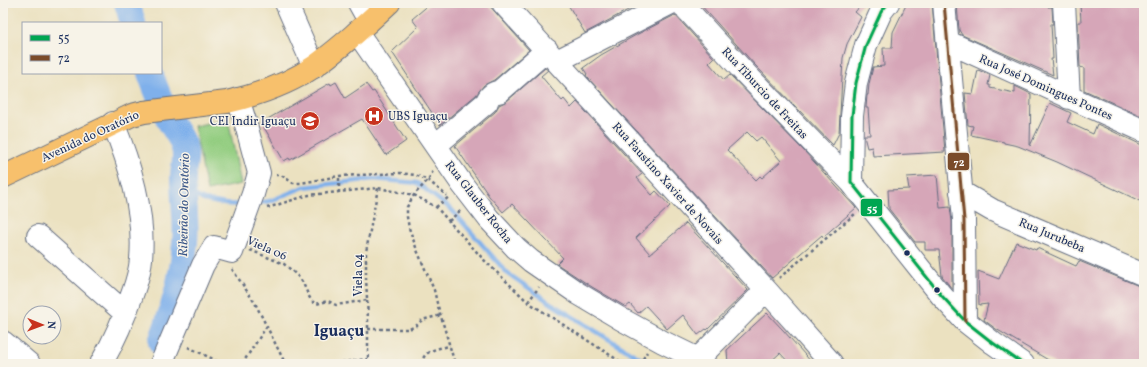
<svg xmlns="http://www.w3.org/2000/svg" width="1147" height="367" font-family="Vollkorn,serif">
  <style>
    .green { fill: #93cd80; stroke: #577e6f }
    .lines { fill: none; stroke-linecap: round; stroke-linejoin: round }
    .stream { stroke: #7fb0eb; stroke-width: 4.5 }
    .river { stroke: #7fb0eb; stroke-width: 26 }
    .building { fill: #d6a6b8; fill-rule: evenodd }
    .minor-casing { stroke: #646d80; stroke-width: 24 }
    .major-casing { stroke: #646d80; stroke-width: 24 }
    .path { stroke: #646d80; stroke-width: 2.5; stroke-dasharray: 3 3; stroke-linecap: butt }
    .minor { stroke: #fff; stroke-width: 22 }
    .major { stroke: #f7c06c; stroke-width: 22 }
    .bus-1-casing { stroke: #f7f3e8; stroke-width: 6 }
    .bus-2-casing { stroke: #f7f3e8; stroke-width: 6 }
    .bus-1 { stroke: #00a651; stroke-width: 3 }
    .bus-2 { stroke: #7a4b2a; stroke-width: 3 }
    .bus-dot { fill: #1b2f5e; stroke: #f7f3e8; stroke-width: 1.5 }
    .labels { text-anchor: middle; stroke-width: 3; stroke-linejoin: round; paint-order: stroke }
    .street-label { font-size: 12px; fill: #1b2f5e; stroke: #f7f3e8 }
    .poi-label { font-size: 12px; fill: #1b2f5e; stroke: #f7f3e8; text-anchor: start }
    .water-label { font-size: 13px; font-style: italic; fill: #395688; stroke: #f7f3e8 }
    .district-label { font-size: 16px; font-weight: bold; fill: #1b2f5e; stroke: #f7f3e8 }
    .line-badge { stroke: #f7f3e8; stroke-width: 1.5 }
    .badge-label { font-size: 11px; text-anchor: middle; font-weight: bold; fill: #fff }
  </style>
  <rect width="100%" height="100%" fill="#f7f3e8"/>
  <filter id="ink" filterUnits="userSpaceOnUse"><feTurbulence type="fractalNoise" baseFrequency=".025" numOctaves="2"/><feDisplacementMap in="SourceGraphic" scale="8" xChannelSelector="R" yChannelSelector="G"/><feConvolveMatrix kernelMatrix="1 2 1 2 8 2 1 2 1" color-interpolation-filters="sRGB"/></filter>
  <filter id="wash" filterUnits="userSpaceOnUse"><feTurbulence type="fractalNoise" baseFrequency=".012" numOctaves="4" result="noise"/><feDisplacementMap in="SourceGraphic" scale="16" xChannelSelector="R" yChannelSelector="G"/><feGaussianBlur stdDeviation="0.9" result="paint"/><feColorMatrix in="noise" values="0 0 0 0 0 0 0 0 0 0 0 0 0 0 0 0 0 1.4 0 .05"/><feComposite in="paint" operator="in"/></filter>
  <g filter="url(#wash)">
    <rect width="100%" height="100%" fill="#ebe1c0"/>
    <!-- green -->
    <path class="green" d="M228,119L241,184L207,191L194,126Z"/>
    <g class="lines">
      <!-- stream -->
      <path class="stream" d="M184,190L204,200L225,204L244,205
        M257,203L270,201L304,187L374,179L417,183L451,209L507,273L552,304L649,364"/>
      <!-- river -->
      <path class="river" d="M127,3L133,23
        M150,73C155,88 162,103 168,118C172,127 180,135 183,145C188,156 183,166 183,178C183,199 187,221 185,242C183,277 173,310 161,342"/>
    </g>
    <g id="blocks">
      <!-- building -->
      <path class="building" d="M431,3H487L529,50L494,80L484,85L476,95L440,125L392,52L418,27L412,19Z
        M567,3H641L585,33Z
        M699,3H863L855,12L861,17L847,44L843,58L839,133L833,145L755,65Z
        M907,3H932L945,152L873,156L872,147L867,148L864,136V135H870L868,108H866L867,95H868L869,84L873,67L884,66L883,48H892L893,32Z
        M957,3H1048V7H1052L1053,24H1051L1053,59H1051L1053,75L962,35L959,30Z
        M1080,3H1144V117L1084,90V68L1080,67L1078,22H1081Z
        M675,15L714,58L709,63L724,80L730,75L805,152L856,208L823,237L822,235L772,278L587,77L586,75L587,74L583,68L601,55L636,35ZM747,132L756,141L761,137L781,161L762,178L760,176L756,180L727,150Z
        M545,68L548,70L541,76L562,101L564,99L571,108L577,102L642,174L637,178L652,195L656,191L670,206L636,238L650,254L686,223L748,290L707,330L706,329L698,335L683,315L667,329L646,306L638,313L630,304L626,307L592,287L557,264L563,258L512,204L503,212L489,196L455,146L495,112L499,105L507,101Z
        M978,70L990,75L988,85H990V88L1015,93V86L1031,94L1030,146L1050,103L1071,113L1067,122L1093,134L1097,124L1144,146V203L1057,162L1018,146L1004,143V142L971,135L973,126L968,125L965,93L973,94Z
        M336,82L345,98L366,84L372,92L374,91L406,141L386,155L362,119L290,160L289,158L284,161L262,124L267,122L266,120L330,83L331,85Z
        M937,175L940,208L950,207L952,221V289L942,276L939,250H925V242H915L889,209L888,190L909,189L907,177Z
        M1016,242L1036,250L1037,248L1076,266L1079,261L1139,286L1144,287V364H1055L996,329L984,320L988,304L979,305L978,271L999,279Z
        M767,313L783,330L813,364H790L780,353L768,364H728L727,350Z"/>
    </g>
  </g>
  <g filter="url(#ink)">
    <use href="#blocks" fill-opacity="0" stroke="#646d80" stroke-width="1"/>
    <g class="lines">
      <!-- minor casing -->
      <g class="minor-casing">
        <path id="minor" d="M286,3L314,67
          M359,3L369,21
          M503,3L766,290L832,364
          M681,3L746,74L851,182
          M888,3L881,12L866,45L856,83L852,116L851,182L941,295L965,321L993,343L1023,364
          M944,3L964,220L965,321
          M1064,3L1069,98
          M357,32L462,184L489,219L516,248L531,261L579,294L621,319L663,342L698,359L705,364
          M948,42L1144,131
          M557,61L671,3
          M436,145L487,102C488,97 493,92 499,92L547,50
          M961,192L992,210L1144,275
          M38,236L125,313
          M3,342L29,364
          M698,359L766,290
          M101,364C114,341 125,316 133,292C137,281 140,270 141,259C145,214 130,164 113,123
          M161,364L203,265L214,247L232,252L253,194L259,173L245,121L238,99"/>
      </g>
      <!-- major casing -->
      <g class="major-casing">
        <path id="major" d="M3,177L132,115L144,112L227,102C257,95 289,84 315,66C341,48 365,25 389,3"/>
      </g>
      <!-- path -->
      <path class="path" d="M433,171L428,180L414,195L407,207V217L409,228L417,250L434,290L437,303L455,364
        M276,175H281L293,183H301L339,176L400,173L415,175L428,180L447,196
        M339,193V176
        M436,207L449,197
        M267,208L309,195L378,188L414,195L436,207L484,260L528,302L624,364
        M449,221L461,210
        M250,250L284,264C290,269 296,274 301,280C306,287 308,300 316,304L328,301L336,305L367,300
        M232,269L255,303L283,359L281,364
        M779,278L855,214
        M528,302L539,287
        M368,329H409L416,326L422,320L441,315
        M188,347L213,359L221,364
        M283,359L290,364
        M242,364L267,326
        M336,364L343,362L368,359
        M368,364V320L366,277V252L378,188
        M422,364C422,350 440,348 450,346
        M640,364L647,352"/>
      <!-- minor -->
      <use href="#minor" class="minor"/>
      <!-- major -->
      <use href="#major" class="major"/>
      <!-- bus-1 casing -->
      <g class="bus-1-casing">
        <path id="bus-1" d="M888,3L881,12L866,45L856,83L852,116L851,182L941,295L965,321L993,343L1023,364"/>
      </g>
      <!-- bus-2 casing -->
      <g class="bus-2-casing">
        <path id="bus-2" d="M944,3L964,220L965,321"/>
      </g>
      <!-- bus-1 -->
      <use href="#bus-1" class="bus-1"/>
      <!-- bus-2 -->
      <use href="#bus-2" class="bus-2"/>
    </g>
  </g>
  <!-- icons -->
  <defs>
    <g id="hospital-disc" transform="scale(1)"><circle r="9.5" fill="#c8321e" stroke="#f7f3e8"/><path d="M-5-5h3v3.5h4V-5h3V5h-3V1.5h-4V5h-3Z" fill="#fff"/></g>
    <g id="school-disc" transform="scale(1)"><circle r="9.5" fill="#c8321e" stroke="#f7f3e8"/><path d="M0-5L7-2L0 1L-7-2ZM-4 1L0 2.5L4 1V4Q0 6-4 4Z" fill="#fff"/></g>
  </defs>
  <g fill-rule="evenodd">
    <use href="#hospital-disc" x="374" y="116"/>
    <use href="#school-disc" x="310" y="121"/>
  </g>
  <!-- markers -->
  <g class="bus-dot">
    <circle cx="907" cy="253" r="3.5"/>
    <circle cx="937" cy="290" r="3.5"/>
  </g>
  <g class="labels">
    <!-- street labels -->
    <g class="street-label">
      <text transform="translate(1046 87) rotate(24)" y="4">Rua José Domingues Pontes</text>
      <text transform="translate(765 93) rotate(47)" y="4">Rua Tiburcio de Freitas</text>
      <text transform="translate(90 136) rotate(-25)" y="4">Avenida do Oratório</text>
      <text transform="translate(668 183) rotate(48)" y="4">Rua Faustino Xavier de Novais</text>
      <text transform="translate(479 202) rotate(52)" y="4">Rua Glauber Rocha</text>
      <text transform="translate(1052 235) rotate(23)" y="4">Rua Jurubeba</text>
      <text transform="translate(267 248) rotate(24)" y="4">Viela 06</text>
      <text transform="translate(358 275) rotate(-90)" y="4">Viela 04</text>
    </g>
    <!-- poi labels -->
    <g class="poi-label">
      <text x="388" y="120">UBS Iguaçu</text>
      <text x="296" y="125" text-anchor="end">CEI Indir Iguaçu</text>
    </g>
    <!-- water labels -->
    <g class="water-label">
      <text transform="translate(183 205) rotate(-89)" y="5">Ribeirão do Oratório</text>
    </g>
    <!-- district labels -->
    <g class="district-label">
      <text x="339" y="336">Iguaçu</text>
    </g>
  </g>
  <g class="line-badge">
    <rect x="947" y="152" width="23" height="19" rx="4" fill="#7a4b2a"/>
    <rect x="860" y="198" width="23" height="19" rx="4" fill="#00a651"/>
  </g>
  <g class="badge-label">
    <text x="959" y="166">72</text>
    <text x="872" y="212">55</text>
  </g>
  <!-- margin -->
  <rect width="1147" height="367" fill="none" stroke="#f7f3e8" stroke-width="16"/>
  <!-- legend -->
  <rect x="22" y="22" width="140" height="52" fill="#f7f3e8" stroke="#9fa5b1"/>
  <rect x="30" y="35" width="20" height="6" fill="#00a651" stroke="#9fa5b1"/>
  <text x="58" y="42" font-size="12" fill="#1b2f5e">55</text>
  <rect x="30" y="55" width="20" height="6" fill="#7a4b2a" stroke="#9fa5b1"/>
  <text x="58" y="62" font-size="12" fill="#1b2f5e">72</text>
  <!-- north arrow -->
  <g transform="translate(42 325) rotate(91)"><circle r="19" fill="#f7f3e8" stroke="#9fa5b1"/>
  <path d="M0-3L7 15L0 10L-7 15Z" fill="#c8321e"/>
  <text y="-6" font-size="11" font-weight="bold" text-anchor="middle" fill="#1b2f5e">N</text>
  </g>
</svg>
